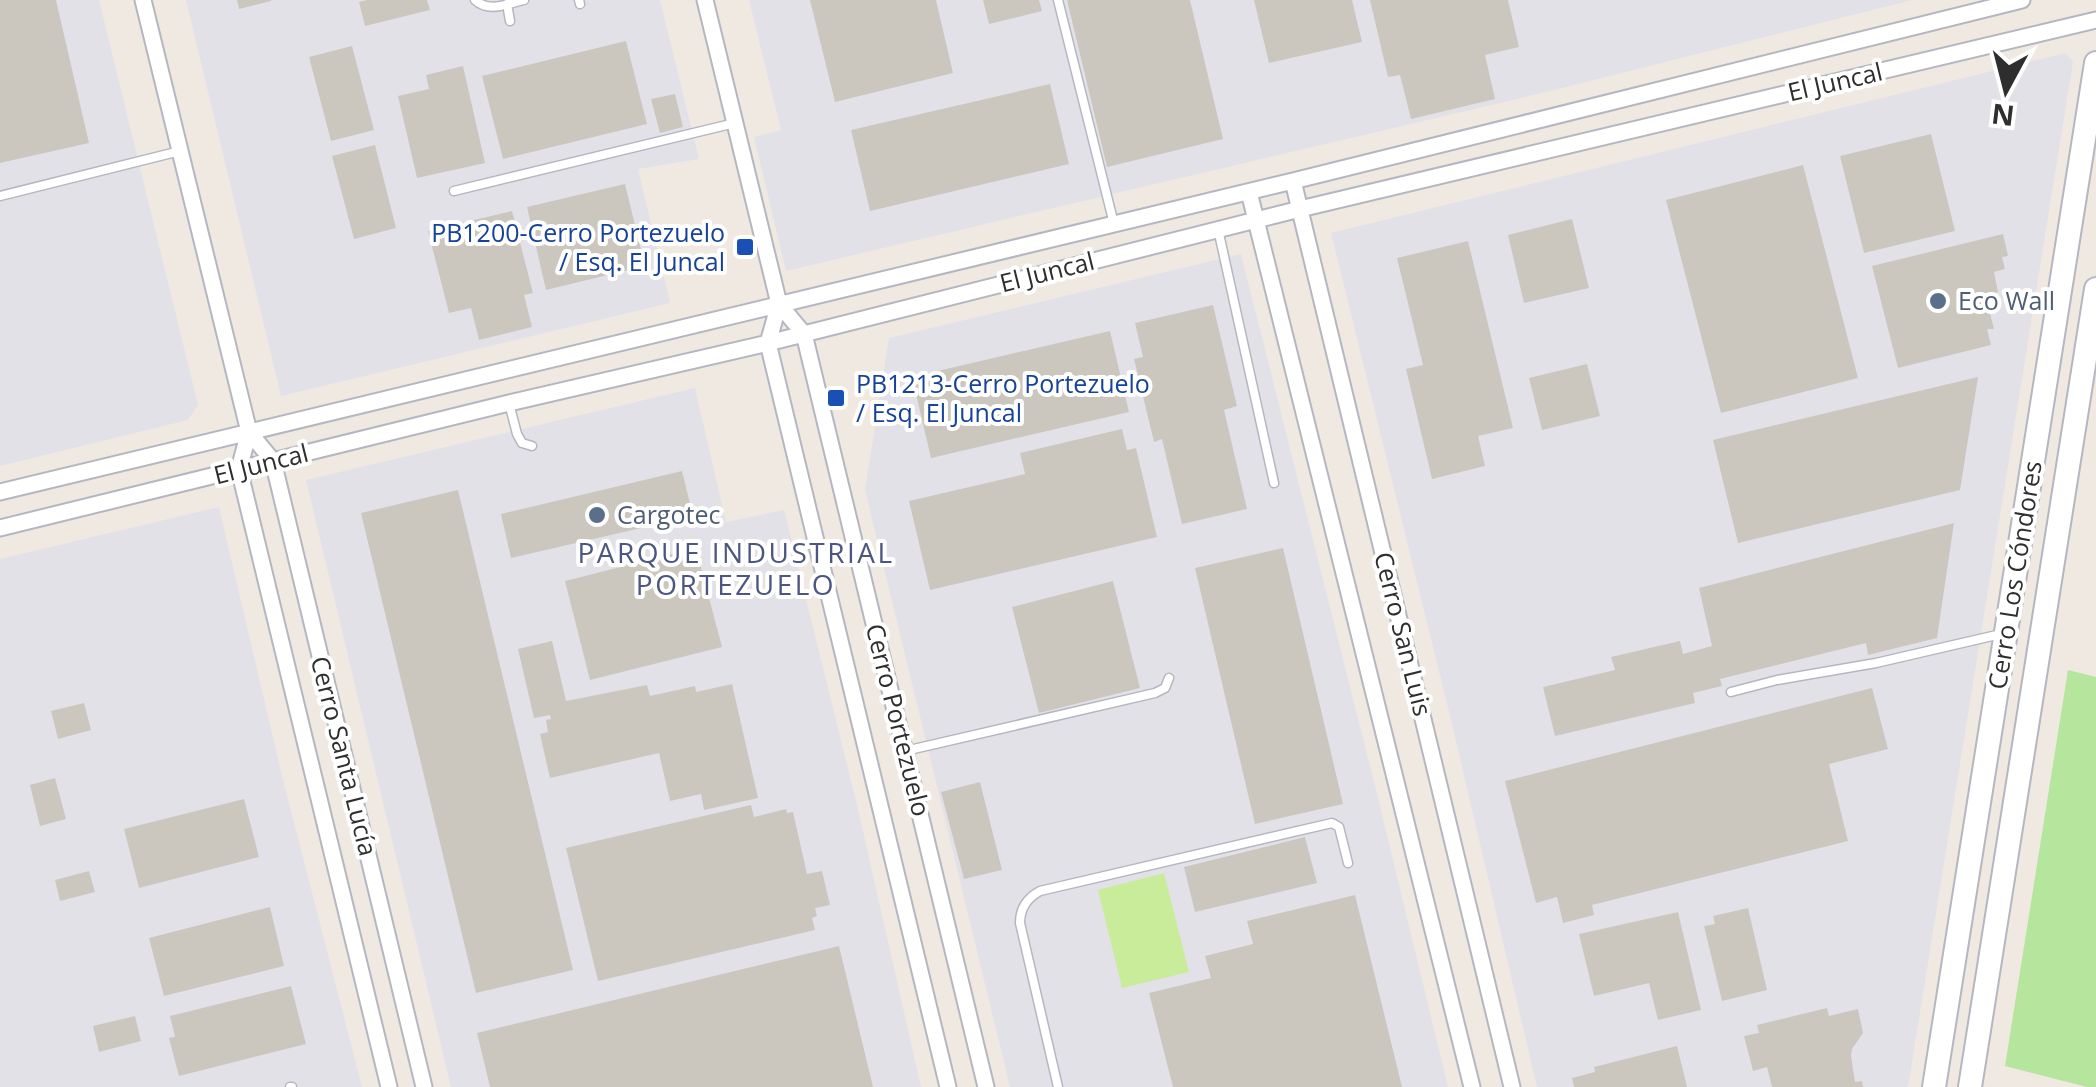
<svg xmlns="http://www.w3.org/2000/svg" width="2096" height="1087" font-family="'Open Sans',sans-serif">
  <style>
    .industrial { fill: #e3e1e8 }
    .green { fill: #b6e59e }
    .pitch { fill: #c9ec9a }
    .building { fill: #cbc7bf }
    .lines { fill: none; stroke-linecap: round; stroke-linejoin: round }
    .lane-casing { stroke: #b4b7c1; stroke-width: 11 }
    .street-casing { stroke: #b4b7c1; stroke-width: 19 }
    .secondary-casing { stroke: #b4b7c1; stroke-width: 26 }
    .lane { stroke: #fff; stroke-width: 8 }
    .street { stroke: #fff; stroke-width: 15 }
    .secondary { stroke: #fff; stroke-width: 22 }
    .transit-dot { fill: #1a4fb4; stroke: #fff; stroke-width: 4 }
    .service-dot { fill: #5c6f8a; stroke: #fff; stroke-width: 4 }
    .labels { text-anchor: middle; stroke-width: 8; stroke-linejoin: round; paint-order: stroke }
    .street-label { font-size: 25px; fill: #2e2e2e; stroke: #fff }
    .transit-label { font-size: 25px; fill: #164399; stroke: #fff; text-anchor: end }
    .service-label { font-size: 25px; fill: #4e5e75; stroke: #fff; text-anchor: start }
    .neighbourhood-label { font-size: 28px; letter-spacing: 2.5px; fill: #4d5680; stroke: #fff }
  </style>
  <rect width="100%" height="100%" fill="#efe9e1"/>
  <!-- industrial -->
  <path class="industrial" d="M0,0H99L198,405L188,420L0,466Z
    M186,0H660L699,159L638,169L670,303L281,396Z
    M749,0H1912L1546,92L786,271L754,137L781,130Z
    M2066,53L2073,62L1908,1087H1537L1451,720L1331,233Z
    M1241,254L1378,798L1448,1087H1010L865,490L889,338Z
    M695,388L726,522L784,510L858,809L921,1087H451L306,480Z
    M219,507L281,772L362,1087H0V559Z"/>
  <!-- green -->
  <path class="green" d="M2068,670L2096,677V1087H2087L2005,1066Z"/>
  <!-- pitch -->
  <path class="pitch" d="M1164,873L1189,972L1122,988L1098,890Z"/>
  <!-- building -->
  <path class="building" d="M0,0H56L89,143L0,163Z
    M237,0H271V1L239,9Z
    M367,0H427L430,10L365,26L359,2Z
    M810,0H936L953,73L835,102Z
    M983,0H1039L1042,11L989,24Z
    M1067,0H1190L1223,139L1107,167Z
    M1254,0H1352L1362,42L1269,63Z
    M1370,0H1508L1519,47L1485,55L1495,99L1411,119L1400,75L1388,77Z
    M626,41L647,124L503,159L482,76Z
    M352,46L374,130L331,141L309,57Z
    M463,66L485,163L417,178L398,96L429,89L426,75Z
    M1050,84L1069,164L870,211L851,130Z
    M675,94L683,127L660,133L651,99Z
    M1931,134L1955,231L1864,253L1840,156Z
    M375,145L396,228L354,239L332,156Z
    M1803,165L1858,378L1721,413L1666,200Z
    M625,184L645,266L546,290L527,207Z
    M512,211L533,293L524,295L532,327L479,340L471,308L449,313L428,231Z
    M1572,219L1589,288L1524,303L1508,235Z
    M2003,234L2008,256L2002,257L2005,269L1994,272L1998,292L1992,294L1996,307L1989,309L1994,329H1987L1991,345L1898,368L1872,266Z
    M1468,241L1513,428L1478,436L1485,466L1432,479L1406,369L1423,365L1397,258Z
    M1213,305L1237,406L1224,410L1247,509L1182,524L1162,439L1154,442L1134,359L1143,357L1135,323Z
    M1110,331L1129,412L931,458L912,377Z
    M1587,364L1600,416L1542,430L1529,378Z
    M1978,377L1960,490L1738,543L1713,440Z
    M1122,429L1127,450L1136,448L1157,537L930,590L909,501L1025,474L1020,453Z
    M682,471L693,516L511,558L501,514Z
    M458,490L573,970L476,993L361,513Z
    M1954,523L1937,638L1868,655L1866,643L1720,679L1722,686L1693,693L1695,703L1555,736L1543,687L1615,670L1611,657L1680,641L1683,654L1712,646L1699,588Z
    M696,548L722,647L590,680L565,581Z
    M1283,548L1343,804L1255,824L1195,568Z
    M1113,581L1140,688L1039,713L1012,607Z
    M552,641L566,701L647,685L650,696L695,686L696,692L732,684L758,798L704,810L701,794L670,801L659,753L550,778L540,734L548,732L546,720L551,719L550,715L534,718L518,649Z
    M1872,688L1888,749L1829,764L1848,841L1592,905L1594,915L1563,923L1557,897L1536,903L1505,781Z
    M84,703L91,730L58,739L51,711Z
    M55,778L66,819L40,826L30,785Z
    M980,782L1002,870L964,879L941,792Z
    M244,799L259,857L139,888L124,829Z
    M751,805L754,817L786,809L787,813L793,812L807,874L822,871L830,905L815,908L817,916L812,918L815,930L598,981L566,848Z
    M1305,837L1317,883L1195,912L1184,867Z
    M89,871L95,892L60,901L55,880Z
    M1355,895L1402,1087H1173L1149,993L1211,978L1205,956L1253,944L1247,921Z
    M270,907L284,966L164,996L149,938Z
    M1748,908L1767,990L1722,1001L1704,926L1715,924L1713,916Z
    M1678,912L1701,1010L1658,1020L1649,983L1594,996L1579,934Z
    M839,946L873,1087H490L477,1033Z
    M291,986L306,1044L179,1076L169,1038L175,1037L170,1016Z
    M1827,1008L1829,1016L1858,1009L1863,1033L1852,1049L1851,1056L1855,1082L1862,1081L1863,1087H1772L1767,1067L1753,1071L1744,1036L1759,1033L1757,1025Z
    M135,1016L141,1041L99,1052L93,1026Z
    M1677,1046L1687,1087H1574L1572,1078L1595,1072L1594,1067Z"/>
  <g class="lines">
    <!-- lane casing -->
    <g class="lane-casing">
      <path id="lane" d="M475,0C489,13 506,4 524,0
        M579,0L580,4
        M1058,0L1114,224
        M507,4L510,21
        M454,191L735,123
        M0,196L180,151
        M1218,229L1274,483
        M509,403L517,434L522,443L532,446
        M1731,692L1777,680L1876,663L2001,634
        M905,751L1155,693L1165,688L1169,678
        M290,1087H292
        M1058,1087L1020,923C1020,908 1027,898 1040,891L1332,823L1339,827L1348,863"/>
    </g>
    <!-- street casing -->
    <g class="street-casing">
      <path id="street" d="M143,0L249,432L273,461L424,1087
        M705,0L779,304L804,334L986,1087
        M1293,181L1512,1087
        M1249,192L1472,1087
        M779,304L768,343L948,1087
        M249,432L239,469L389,1087
        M0,492L1293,181L2022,0
        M0,528L509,403L768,343L1300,209L2096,20"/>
    </g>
    <!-- secondary casing -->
    <g class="secondary-casing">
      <path id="secondary" d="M1934,1087L2096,63
        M1970,1087L2096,289"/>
    </g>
    <!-- lane -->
    <use href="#lane" class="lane"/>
    <!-- street -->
    <use href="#street" class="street"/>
    <!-- secondary -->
    <use href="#secondary" class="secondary"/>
  </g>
  <!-- markers -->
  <g class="transit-dot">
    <rect x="735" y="237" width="20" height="20" rx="5"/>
    <rect x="826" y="388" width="20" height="20" rx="5"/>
  </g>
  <g class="service-dot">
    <circle cx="1938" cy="301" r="10"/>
    <circle cx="597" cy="515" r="10"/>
  </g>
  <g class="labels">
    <!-- street labels -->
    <g class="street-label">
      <text transform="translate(1835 82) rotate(-13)" y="9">El Juncal</text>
      <text transform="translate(1047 272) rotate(-14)" y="9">El Juncal</text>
      <text transform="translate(261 464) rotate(-14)" y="9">El Juncal</text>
      <text transform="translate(2015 575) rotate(-81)" y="9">Cerro Los Cóndores</text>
      <text transform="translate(1403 634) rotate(76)" y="9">Cerro San Luis</text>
      <text transform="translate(898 720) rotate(76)" y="9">Cerro Portezuelo</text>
      <text transform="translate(344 756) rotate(76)" y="9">Cerro Santa Lucía</text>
    </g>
    <!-- transit labels -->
    <g class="transit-label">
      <text x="725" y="242">PB1200-Cerro Portezuelo<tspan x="725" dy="29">/ Esq. El Juncal</tspan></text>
      <text x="856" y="393" text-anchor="start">PB1213-Cerro Portezuelo<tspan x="856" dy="29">/ Esq. El Juncal</tspan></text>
    </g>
    <!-- service labels -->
    <g class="service-label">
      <text x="1958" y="310">Eco Wall</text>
      <text x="617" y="524">Cargotec</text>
    </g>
    <!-- neighbourhood labels -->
    <g class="neighbourhood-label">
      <text x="736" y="563">PARQUE INDUSTRIAL<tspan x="736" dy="32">PORTEZUELO</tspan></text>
    </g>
  </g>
  <!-- north arrow -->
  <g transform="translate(2006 90) rotate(187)" stroke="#ffffff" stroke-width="8" paint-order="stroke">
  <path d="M0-8L18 38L0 25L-18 38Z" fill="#2e2e2e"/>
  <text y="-15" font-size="28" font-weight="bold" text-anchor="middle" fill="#2e2e2e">N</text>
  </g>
</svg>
